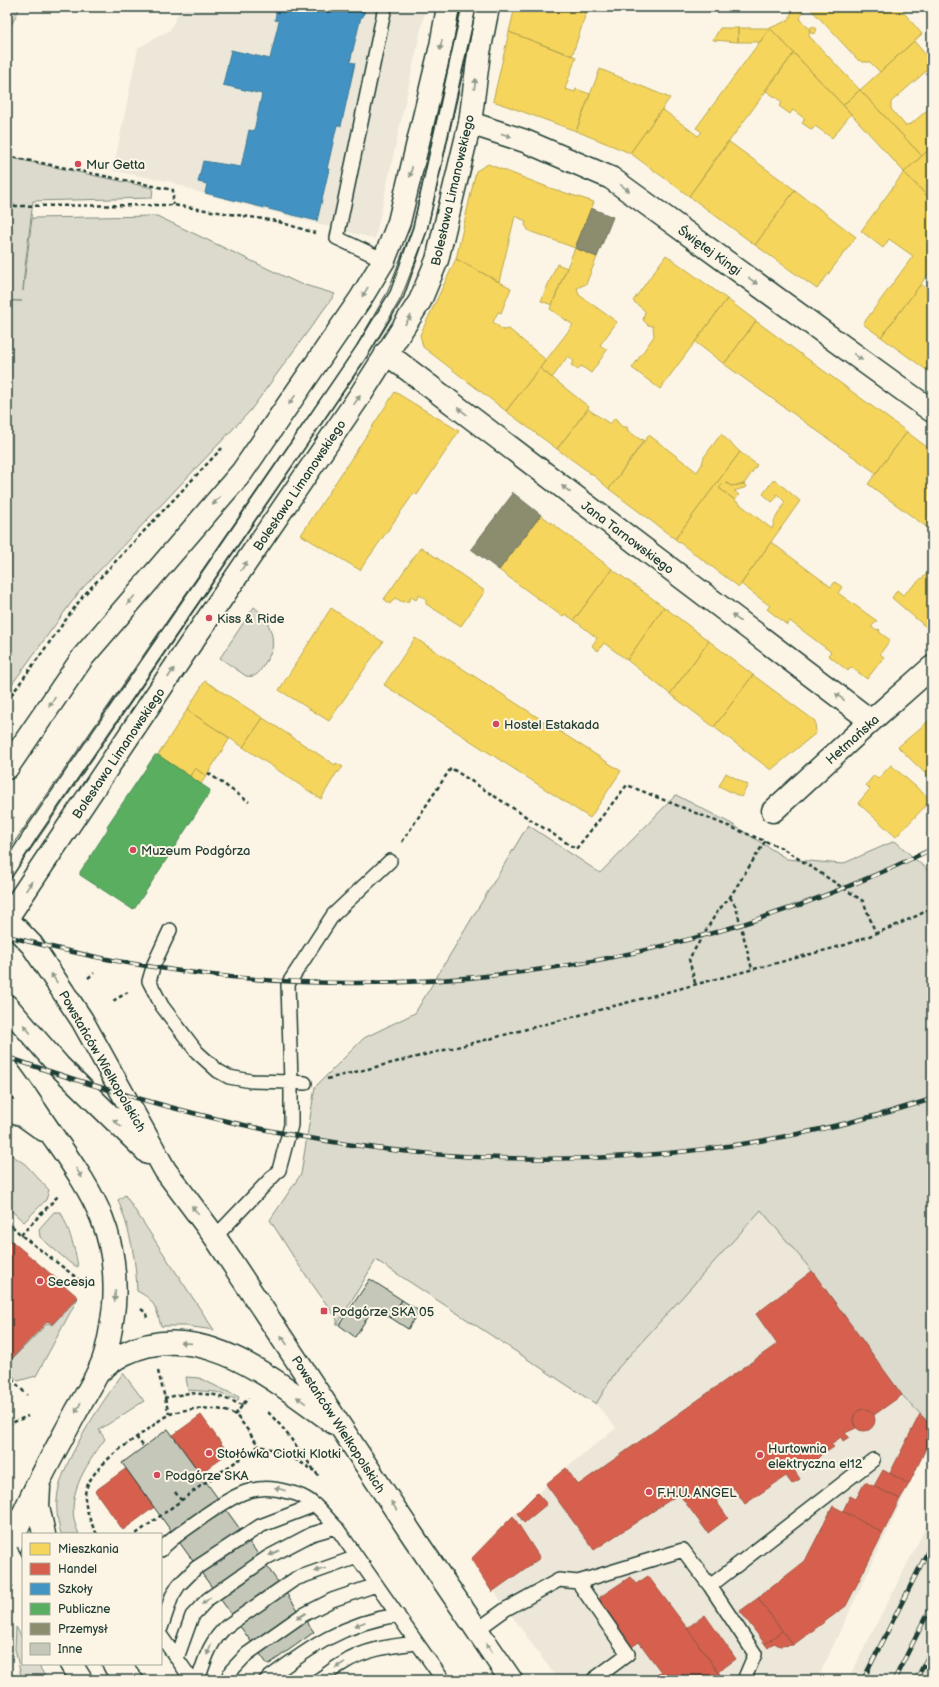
<svg xmlns="http://www.w3.org/2000/svg" width="939" height="1687" font-family="'Balsamiq Sans',sans-serif">
  <style>
    .built { fill: #ece7d8 }
    .green { fill: #dcdacc; stroke: #7e8c80 }
    .homes { fill: #f6d55c; stroke: #b6a750 }
    .shops { fill: #d6604d; stroke: #9f5646 }
    .schools { fill: #4393c3; stroke: #387998 }
    .public { fill: #5aae61; stroke: #488c54 }
    .industry { fill: #8c8c6e; stroke: #6b745d }
    .building { fill: #c5c7b9; stroke: #1f3d34 }
    .lines { fill: none; stroke-linecap: round; stroke-linejoin: round }
    .service-casing { stroke: #1f3d34; stroke-width: 16 }
    .minor-casing { stroke: #1f3d34; stroke-width: 25 }
    .tertiary-casing { stroke: #1f3d34; stroke-width: 25 }
    .secondary-casing { stroke: #1f3d34; stroke-width: 25 }
    .path { stroke: #1f3d34; stroke-width: 2.5; stroke-dasharray: 4 3; stroke-linecap: butt }
    .service { stroke: #fcf5e5; stroke-width: 13 }
    .minor { stroke: #fcf5e5; stroke-width: 22 }
    .tertiary { stroke: #fcf5e5; stroke-width: 22 }
    .secondary { stroke: #fcf5e5; stroke-width: 22 }
    .tram { stroke: #1f3d34; stroke-width: 1 }
    .rail-casing { stroke: #1f3d34; stroke-width: 4.5 }
    .rail { stroke: #fcf5e5; stroke-width: 3; stroke-dasharray: 9; stroke-linecap: butt }
    .secondary-bridge-casing { stroke: #1f3d34; stroke-width: 25; stroke-linecap: butt }
    .secondary-bridge { stroke: #fcf5e5; stroke-width: 22 }
    .oneway { fill: #8e998c }
    .poi-dot { fill: #d1495b; stroke: #fcf5e5; stroke-width: 1.5 }
    .labels { text-anchor: middle; stroke-width: 4; stroke-linejoin: round; paint-order: stroke }
    .poi-label { font-size: 13px; fill: #1f3d34; stroke: #fcf5e5; text-anchor: start }
    .street-label { font-size: 13px; fill: #1f3d34; stroke: #fcf5e5 }
  </style>
  <rect width="100%" height="100%" fill="#fcf5e5"/>
  <filter id="ink" filterUnits="userSpaceOnUse"><feTurbulence type="fractalNoise" baseFrequency=".025" numOctaves="2"/><feDisplacementMap in="SourceGraphic" scale="8" xChannelSelector="R" yChannelSelector="G"/><feConvolveMatrix kernelMatrix="1 2 1 2 8 2 1 2 1" color-interpolation-filters="sRGB"/></filter>
  <g filter="url(#ink)">
    <!-- built -->
    <path class="built" d="M181,7H426L375,239L204,194L168,181L113,171L138,48L170,30Z
      M761,1210L812,1271L902,1395L932,1427V1437L817,1680H558L471,1559L513,1516L567,1467L616,1428L596,1404L618,1368Z
      M932,1515V1680H848Z"/>
    <!-- green -->
    <path class="green" d="M7,7H20L7,34Z
      M7,157L153,188L152,198L33,201L24,275L23,291L32,218L157,216L298,283L335,294L250,411L79,592L7,691V301H22L7,300Z
      M254,607C266,616 275,633 272,649C270,655 267,660 263,666C259,673 256,678 246,676L220,658Z
      M676,795L730,823L787,859L842,864L895,841L932,874V1426L902,1395L812,1271L761,1210L618,1368L596,1404L376,1260L337,1325V1319L298,1264L270,1220L301,1174L315,1087L364,1038L415,1013L528,825L600,873Z
      M7,1152L25,1164L49,1190L46,1200L24,1222L7,1207Z
      M125,1195L214,1330L186,1326H161C156,1308 155,1300 137,1291C136,1259 130,1230 118,1200Z
      M54,1212H61C69,1230 75,1247 78,1267L70,1263L40,1237L39,1229Z
      M78,1298L36,1376L18,1381L7,1370V1364L48,1323L52,1325Z
      M123,1373L144,1401L99,1430L105,1439C85,1467 62,1499 79,1534H61C58,1523 56,1512 57,1500C59,1464 102,1403 123,1373Z
      M186,1377L199,1378L239,1397L238,1400L216,1392L188,1390Z
      M16,1627L23,1639V1664H38L47,1680H22L15,1649Z"/>
    <!-- homes -->
    <path class="homes" d="M515,7H588L572,56L509,32Z
      M793,7H803L800,20L810,29L809,36L860,90L843,105L770,28L789,20Z
      M809,7H899L922,34L880,72L870,62H862L860,60L859,61Z
      M809.5 30a3.5 3.5 0 1 1 7 0a3.5 3.5 0 1 1-7 0Z
      M720,28H738V42L713,40Z
      M738,28H770L760,42H738Z
      M770,28L794,53L689,196L630,153L662,109L698,136L702,132L696,128Z
      M509,32L576,57L565,89L575,92L576,89L590,94L576,131L493,101Z
      M914,41L932,62V66L891,102V109L905,125L911,124L932,106V147L922,156L860,90Z
      M794,53L851,114L832,138L815,126L812,130L802,123L805,119L793,110L790,114L779,106L782,102L765,90Z
      M600,69L670,98L630,153L576,131Z
      M860,90L922,156L904,172L843,105Z
      M728,141L795,190L755,245L689,196Z
      M932,147V201L904,172Z
      M488,164L550,188L594,202L575,248L529,231L525,225L526,221L515,216L499,282L456,259L476,171Z
      M904,172L932,201V269L881,337L863,324L913,256L889,239L883,248L861,231Z
      M795,190L856,237L817,289L755,245Z
      M575,248L597,257L586,284L577,288L579,295L617,322L600,345L607,350L591,373L581,366L578,370L571,365L574,361L568,356L552,378L540,368L573,325L550,309Z
      M666,255L727,299L660,389L632,368L654,336L653,326L648,325L643,320L645,311L633,301Z
      M456,259L511,288L501,313L498,312L493,322L503,330L509,329L546,360L506,411L423,347L420,335Z
      M557,264L567,268L552,305L541,301Z
      M921,284L932,292V374L881,337Z
      M727,299L756,321L724,364L695,342Z
      M756,321L907,432L876,473L724,364Z
      M540,368L589,407L557,449L506,411Z
      M395,392L459,431L417,495L414,493L360,570L301,535Z
      M588,409L610,424L615,418L618,421L617,422L624,428L625,426L628,428L627,430L641,440L642,439L644,440L609,489L591,473L590,474L589,472L557,449Z
      M907,432L932,451V531L868,484Z
      M721,434L740,452L675,539L609,489L649,435L697,472L702,464L704,457Z
      M740,452L757,465L744,484L731,486L725,482L719,488L772,529L775,519L785,502L777,494L775,495L777,497L772,502L763,494L774,479L800,501L739,587L675,539Z
      M725,482L731,486L744,484L747,487L734,491L739,495L735,500L719,488Z
      M541,515L612,569L574,620L565,614L563,617L499,570Z
      M771,542L831,587L835,582L842,587L838,593L877,621L871,627L876,630L877,629L880,630L879,632L890,640L880,654L884,657L867,679L851,667L848,671L828,655L831,652L790,621L787,625L767,609L770,606L741,584Z
      M421,547L485,591L461,626L426,604V599L419,595L416,600L411,597L409,601L403,602L395,598L390,604L384,599Z
      M612,569L664,607L627,660L604,643L598,651L592,646L597,638L574,620Z
      M932,569V624L927,628L892,598L897,590L903,595Z
      M664,607L709,641L670,694L627,660Z
      M331,608L383,642L329,721L279,690Z
      M415,638L621,771L590,818L384,685Z
      M709,641L753,675L714,727L670,694Z
      M753,675L815,721L816,733L771,770L714,727Z
      M205,681L263,718L243,747L187,710Z
      M187,710L230,738L206,776L195,768L190,776L158,755Z
      M263,718L335,765L336,763L343,767L338,773L337,772L321,799L243,747Z
      M932,718V780L898,747Z
      M891,765L931,800L896,837L858,803L870,789L866,785L874,775L878,779Z
      M195,768L206,776L201,784L190,776Z
      M726,773L748,785L741,797L719,786Z"/>
    <!-- shops -->
    <path class="shops" d="M7,1237L78,1297L52,1324L48,1321L8,1362L7,1361Z
      M812,1271L902,1395L874,1415L869,1410L863,1409L858,1411L854,1415L853,1421L856,1428L845,1433L849,1437L843,1441L841,1437L831,1444L834,1447L828,1451L827,1449L816,1460L812,1459L794,1470L800,1479L792,1484L786,1476L745,1504L734,1488L716,1501L728,1518L708,1533L679,1494L594,1550L546,1484L566,1468L578,1485L777,1344L756,1314Z
      M853 1420a11 11 0 1 1 22 0a11 11 0 1 1-22 0Z
      M920,1414L932,1427V1436L909,1484L890,1473Z
      M201,1415L228,1453L123,1530L95,1491L139,1459L135,1454L154,1440L158,1446Z
      M883,1470L909,1484L900,1499L874,1486Z
      M865,1482L900,1499L883,1533L843,1511L850,1496L856,1499Z
      M537,1493L547,1504L524,1523L517,1513Z
      M833,1506L883,1533L846,1606L793,1645L758,1598L805,1561Z
      M513,1516L540,1558L492,1592L471,1559Z
      M648,1576L687,1628L724,1680H667L639,1642L629,1649L607,1618L610,1616L600,1603V1597L630,1577L636,1584Z
      M758,1598L782,1631L765,1644L740,1611Z
      M705,1615L736,1659L718,1672L687,1628Z
      M782,1631L793,1645L780,1646L774,1643L768,1648L765,1644Z
      M661,1672L667,1680H650Z"/>
    <!-- schools -->
    <path class="schools" d="M277,7H365L363,17H361L350,62L355,63L341,126L337,125L327,169H329L317,221L205,193L207,184L198,182L203,161L241,167L249,130L254,131L262,94L223,85L231,50L270,59L279,21L275,20Z"/>
    <!-- public -->
    <path class="public" d="M155,755H158L210,790V792L135,908L132,909L80,875V872L108,829L107,826Z"/>
    <!-- industry -->
    <path class="industry" d="M591,208L613,217L597,257L575,248Z
      M512,492L541,515L499,570L471,549L512,495L511,494Z"/>
    <!-- building -->
    <path class="building" d="M370,1279L402,1300L391,1318L374,1307L355,1337L339,1325Z
      M402,1300L419,1311L408,1329L391,1318Z
      M168,1429L314,1632L268,1665L122,1463Z"/>
    <g class="lines">
      <!-- service casing -->
      <g class="service-casing">
        <path id="service" d="M384,260L337,238L385,7
          M7,871L33,831L302,439L364,348L397,294L420,229L469,7
          M170,930L154,964L149,981L162,1006L197,1052L218,1071L229,1077L251,1081L291,1082V1125L279,1170L215,1237
          M305,1083L291,1082L288,984L333,915L390,861
          M161,1550C172,1537 190,1527 204,1516C232,1497 253,1481 288,1492C293,1493 300,1495 305,1498C317,1504 326,1517 336,1527L443,1680
          M578,1582L683,1550L710,1586L873,1460
          M710,1586L755,1654L744,1680
          M161,1628L172,1596L179,1585L196,1568L260,1526L315,1505
          M477,1630L506,1609L559,1580L578,1582L628,1654L593,1680
          M161,1636L192,1680
          M177,1658L192,1616L208,1599L268,1557L312,1534L336,1527
          M125,1664L137,1680
          M198,1680C205,1659 210,1641 227,1626L295,1579L357,1557
          M227,1680L231,1671L247,1654L301,1616L332,1600L376,1585
          M266,1680C309,1648 343,1623 398,1615
          M318,1680C326,1675 333,1669 342,1664C364,1649 391,1646 417,1643"/>
      </g>
      <!-- minor casing -->
      <g class="minor-casing">
        <path id="minor" d="M470,123L525,141L611,178L932,411
          M386,353L871,721
          M773,811L871,721L932,667"/>
      </g>
      <!-- tertiary casing -->
      <g class="tertiary-casing">
        <path id="tertiary" d="M7,768L83,657L242,472L361,298L384,260L399,222L441,46L448,7
          M7,918L189,646L361,394L420,301L437,260L470,123L479,53L488,7"/>
      </g>
      <!-- secondary casing -->
      <g class="secondary-casing">
        <path id="secondary" d="M7,919L32,945L82,1020L165,1170L215,1237L415,1539L511,1680
          M7,1006L59,1066L148,1153
          M7,1070C25,1093 40,1118 57,1142C95,1196 119,1235 114,1305C112,1324 109,1344 103,1361C96,1379 85,1396 76,1412C51,1459 23,1506 7,1557
          M7,1109L23,1115L44,1130
          M97,1374C105,1366 114,1359 124,1354C201,1316 275,1381 334,1423
          M39,1487L38,1506L44,1534
          M71,1664L81,1680
          M114,1664L123,1680"/>
      </g>
      <!-- path -->
      <path class="path" d="M7,156L173,190V205
        M7,206L173,205L276,221L315,233
        M7,701L83,596L222,448
        M208,773L249,802
        M7,814L14,818
        M402,842L451,768L576,849L627,785L782,848L863,901L876,934
        M730,897L736,907L752,969
        M88,978L94,973
        M695,983L689,959L717,912L730,897L766,840
        M113,1001L128,992
        M327,1079L489,1039L845,945C875,934 904,923 932,908
        M7,1221L21,1235L86,1285
        M21,1235L58,1196
        M141,1309L146,1313L147,1318
        M158,1371L169,1414
        M7,1374L27,1395
        M164,1398L189,1393L215,1395L243,1405
        M268,1412L282,1427L320,1478
        M235,1415L248,1398
        M7,1425L28,1416
        M136,1437L144,1447
        M175,1492L181,1500
        M97,1534C91,1525 84,1505 85,1494C89,1467 130,1442 150,1428C156,1423 163,1417 170,1414C186,1408 220,1405 235,1415C241,1419 254,1440 259,1446
        M136,1534L206,1482L259,1446C280,1451 297,1459 314,1471"/>
      <!-- service -->
      <use href="#service" class="service"/>
      <!-- minor -->
      <use href="#minor" class="minor"/>
      <!-- tertiary -->
      <use href="#tertiary" class="tertiary"/>
      <!-- secondary -->
      <use href="#secondary" class="secondary"/>
      <!-- tram -->
      <path class="tram" d="M7,853L354,350L388,291L413,226L461,7
        M7,884L364,362L401,298L427,231L468,51L476,7"/>
      <!-- rail casing -->
      <g class="rail-casing">
        <path id="rail" d="M7,936C53,948 100,959 147,966C413,1010 690,967 932,849
          M7,1057C117,1095 231,1127 346,1144C543,1173 743,1160 932,1099
          M863,1680L932,1543
          M894,1680L932,1605
          M916,1680L932,1649"/>
      </g>
      <!-- rail -->
      <use href="#rail" class="rail"/>
      <!-- secondary-bridge casing -->
      <g class="secondary-bridge-casing">
        <path id="secondary-bridge" d="M7,1553L23,1581"/>
      </g>
      <!-- secondary-bridge -->
      <use href="#secondary-bridge" class="secondary-bridge"/>
    </g>
    <!-- one-way arrows -->
    <defs><path id="oneway-solid" d="M-6-.8H1V-3.2L6.5 0L1 3.2V.8H-6Z"/></defs>
    <g class="oneway">
      <use href="#oneway-solid" transform="translate(441 45) rotate(102)"/>
      <use href="#oneway-solid" transform="translate(475 84) rotate(-82)"/>
      <use href="#oneway-solid" transform="translate(506 135) rotate(17)"/>
      <use href="#oneway-solid" transform="translate(411 172) rotate(103)"/>
      <use href="#oneway-solid" transform="translate(625 188) rotate(36)"/>
      <use href="#oneway-solid" transform="translate(753 281) rotate(36)"/>
      <use href="#oneway-solid" transform="translate(365 292) rotate(121)"/>
      <use href="#oneway-solid" transform="translate(408 320) rotate(-57)"/>
      <use href="#oneway-solid" transform="translate(858 357) rotate(36)"/>
      <use href="#oneway-solid" transform="translate(292 400) rotate(125)"/>
      <use href="#oneway-solid" transform="translate(357 400) rotate(-55)"/>
      <use href="#oneway-solid" transform="translate(462 411) rotate(-143)"/>
      <use href="#oneway-solid" transform="translate(566 489) rotate(-143)"/>
      <use href="#oneway-solid" transform="translate(216 501) rotate(131)"/>
      <use href="#oneway-solid" transform="translate(244 566) rotate(-56)"/>
      <use href="#oneway-solid" transform="translate(131 600) rotate(130)"/>
      <use href="#oneway-solid" transform="translate(736 618) rotate(-143)"/>
      <use href="#oneway-solid" transform="translate(171 673) rotate(-57)"/>
      <use href="#oneway-solid" transform="translate(840 697) rotate(-143)"/>
      <use href="#oneway-solid" transform="translate(52 702) rotate(124)"/>
      <use href="#oneway-solid" transform="translate(29 886) rotate(-57)"/>
      <use href="#oneway-solid" transform="translate(54 978) rotate(-124)"/>
      <use href="#oneway-solid" transform="translate(27 1029) rotate(-130)"/>
      <use href="#oneway-solid" transform="translate(117 1123) rotate(-136)"/>
      <use href="#oneway-solid" transform="translate(79 1173) rotate(57)"/>
      <use href="#oneway-solid" transform="translate(195 1210) rotate(-127)"/>
      <use href="#oneway-solid" transform="translate(115 1296) rotate(93)"/>
      <use href="#oneway-solid" transform="translate(284 1340) rotate(-124)"/>
      <use href="#oneway-solid" transform="translate(186 1343) rotate(-176)"/>
      <use href="#oneway-solid" transform="translate(301 1400) rotate(-144)"/>
      <use href="#oneway-solid" transform="translate(78 1408) rotate(118)"/>
      <use href="#oneway-solid" transform="translate(280 1489) rotate(-164)"/>
      <use href="#oneway-solid" transform="translate(394 1506) rotate(-123)"/>
      <use href="#oneway-solid" transform="translate(274 1553) rotate(153)"/>
      <use href="#oneway-solid" transform="translate(320 1570) rotate(162)"/>
      <use href="#oneway-solid" transform="translate(206 1601) rotate(141)"/>
      <use href="#oneway-solid" transform="translate(301 1616) rotate(147)"/>
      <use href="#oneway-solid" transform="translate(360 1624) rotate(159)"/>
      <use href="#oneway-solid" transform="translate(489 1648) rotate(-124)"/>
      <use href="#oneway-solid" transform="translate(209 1650) rotate(112)"/>
      <use href="#oneway-solid" transform="translate(340 1665) rotate(148)"/>
    </g>
  </g>
  <!-- markers -->
  <g class="poi-dot">
    <circle cx="78" cy="164" r="4"/>
    <circle cx="209" cy="618" r="4"/>
    <circle cx="496" cy="724" r="4"/>
    <circle cx="133" cy="850" r="4"/>
    <circle cx="40" cy="1281" r="4"/>
    <rect x="320" y="1307" width="8" height="8" rx="2"/>
    <circle cx="209" cy="1453" r="4"/>
    <circle cx="760" cy="1455" r="4"/>
    <circle cx="157" cy="1475" r="4"/>
    <circle cx="649" cy="1492" r="4"/>
  </g>
  <g class="labels">
    <!-- poi labels -->
    <g class="poi-label">
      <text x="86" y="169">Mur Getta</text>
      <text x="217" y="623">Kiss &amp; Ride</text>
      <text x="504" y="729">Hostel Estakada</text>
      <text x="141" y="855">Muzeum Podgórza</text>
      <text x="48" y="1286">Secesja</text>
      <text x="332" y="1316">Podgórze SKA 05</text>
      <text x="768" y="1453">Hurtownia<tspan x="768" dy="15">elektryczna el12</tspan></text>
      <text x="217" y="1458">Stołówka Ciotki Klotki</text>
      <text x="165" y="1480">Podgórze SKA</text>
      <text x="657" y="1497">F.H.U. ANGEL</text>
    </g>
    <!-- street labels -->
    <g class="street-label">
      <text transform="translate(452 190) rotate(-77)" y="5">Bolesława Limanowskiego</text>
      <text transform="translate(710 250) rotate(36)" y="5">Świętej Kingi</text>
      <text transform="translate(299 485) rotate(-56)" y="5">Bolesława Limanowskiego</text>
      <text transform="translate(628 537) rotate(37)" y="5">Jana Tarnowskiego</text>
      <text transform="translate(852 739) rotate(-42)" y="5">Hetmańska</text>
      <text transform="translate(118 753) rotate(-56)" y="5">Bolesława Limanowskiego</text>
      <text transform="translate(103 1061) rotate(60)" y="5">Powstańców Wielkopolskich</text>
      <text transform="translate(339 1424) rotate(57)" y="5">Powstańców Wielkopolskich</text>
    </g>
  </g>
  <!-- margin -->
  <rect width="939" height="1687" fill="none" stroke="#fcf5e5" stroke-width="24"/>
  <rect x="12" y="12" width="915" height="1663" fill="none" stroke="#1f3d34" stroke-width="1.5" filter="url(#ink)"/>
  <!-- legend -->
  <rect x="22" y="1533" width="140" height="132" fill="#fcf5e5" stroke="#a4ab9e"/>
  <rect x="30" y="1543" width="20" height="12" fill="#f6d55c" stroke="#a4ab9e"/>
  <text x="58" y="1553" font-size="12" fill="#1f3d34">Mieszkania</text>
  <rect x="30" y="1563" width="20" height="12" fill="#d6604d" stroke="#a4ab9e"/>
  <text x="58" y="1573" font-size="12" fill="#1f3d34">Handel</text>
  <rect x="30" y="1583" width="20" height="12" fill="#4393c3" stroke="#a4ab9e"/>
  <text x="58" y="1593" font-size="12" fill="#1f3d34">Szkoły</text>
  <rect x="30" y="1603" width="20" height="12" fill="#5aae61" stroke="#a4ab9e"/>
  <text x="58" y="1613" font-size="12" fill="#1f3d34">Publiczne</text>
  <rect x="30" y="1623" width="20" height="12" fill="#8c8c6e" stroke="#a4ab9e"/>
  <text x="58" y="1633" font-size="12" fill="#1f3d34">Przemysł</text>
  <rect x="30" y="1643" width="20" height="12" fill="#c5c7b9" stroke="#a4ab9e"/>
  <text x="58" y="1653" font-size="12" fill="#1f3d34">Inne</text>
</svg>
